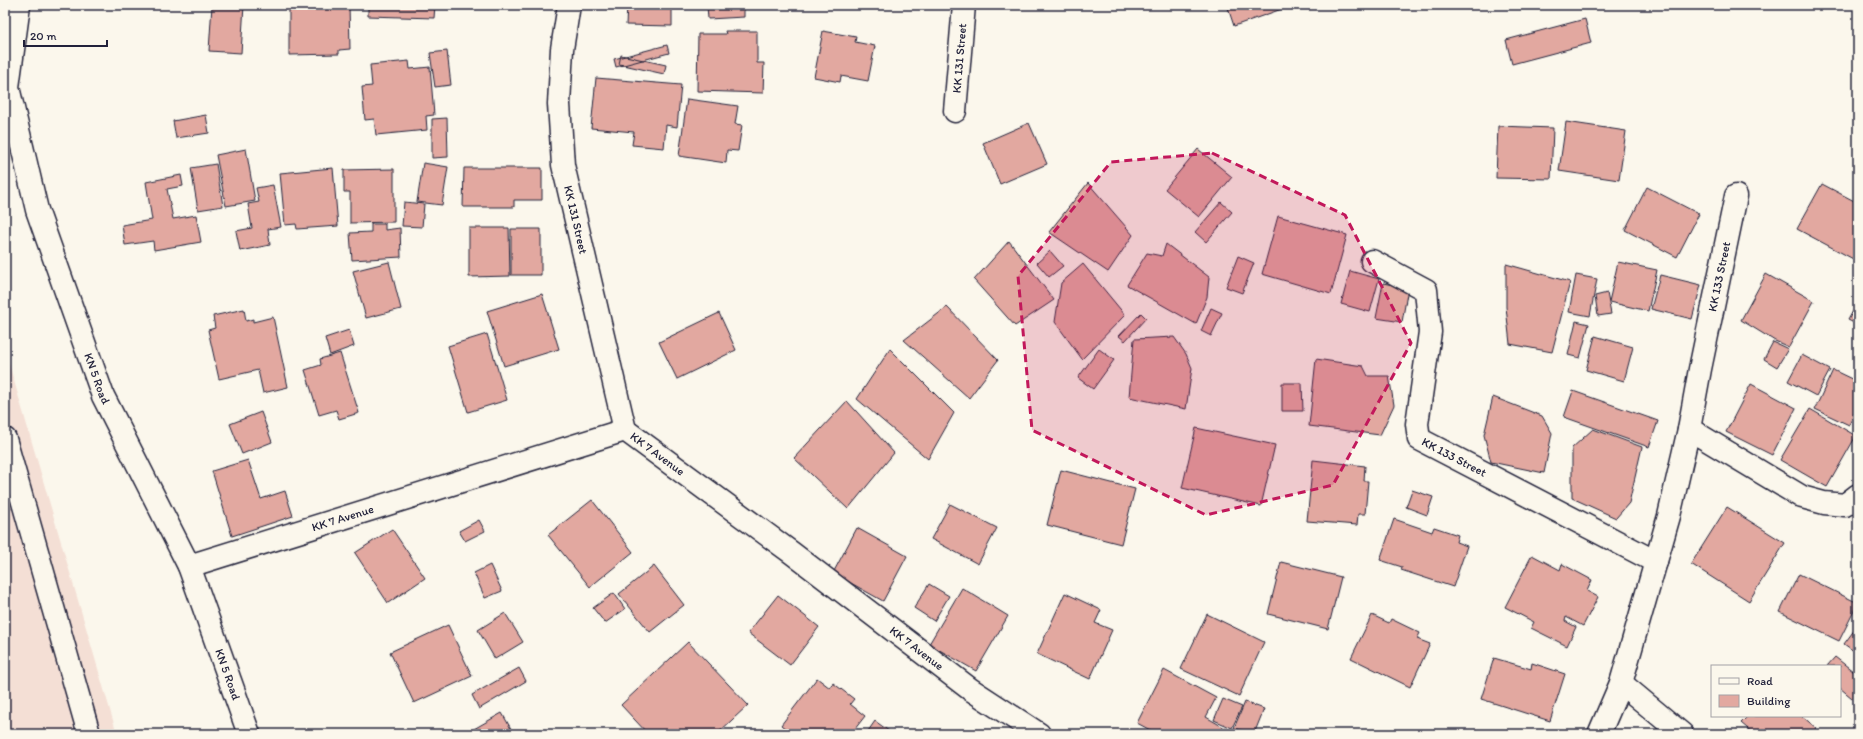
<svg xmlns="http://www.w3.org/2000/svg" width="1863" height="739" font-family="Itim,sans-serif">
  <style>
    .built { fill: #f4dfd5 }
    .building { fill: #e2a8a0; stroke: #22223b }
    .lines { fill: none; stroke-linecap: round; stroke-linejoin: round }
    .minor-casing { stroke: #22223b; stroke-width: 25 }
    .major-casing { stroke: #22223b; stroke-width: 25 }
    .minor { stroke: #fbf7ec; stroke-width: 22 }
    .major { stroke: #fbf7ec; stroke-width: 22 }
    .marked { fill: #c2185b; fill-opacity: 0.2; stroke: #c2185b; stroke-width: 3; stroke-dasharray: 8 5; stroke-linejoin: round }
    .labels { text-anchor: middle; stroke-width: 4; stroke-linejoin: round; paint-order: stroke }
    .street-label { font-size: 12px; fill: #22223b; stroke: #fbf7ec }
  </style>
  <rect width="100%" height="100%" fill="#fbf7ec"/>
  <filter id="ink" filterUnits="userSpaceOnUse"><feTurbulence type="fractalNoise" baseFrequency=".025" numOctaves="2"/><feDisplacementMap in="SourceGraphic" scale="8" xChannelSelector="R" yChannelSelector="G"/><feConvolveMatrix kernelMatrix="1 2 1 2 8 2 1 2 1" color-interpolation-filters="sRGB"/></filter>
  <g filter="url(#ink)">
    <!-- built -->
    <path class="built" d="M5,350L117,734H5Z"/>
    <!-- building -->
    <path class="building" d="M212,5H244L241,53L209,51Z
      M289,5H349L350,49L339,50V54L289,55Z
      M368,5H435L434,18L368,16Z
      M627,5H672V26L626,25Z
      M707,5H744V17L708,19Z
      M1227,5H1293L1234,26Z
      M1585,19L1591,43L1512,64L1506,40Z
      M725,31H757V63H764L763,93L697,91L698,34H726Z
      M823,31L856,37L855,42L875,46L868,81L841,76L840,82L814,77Z
      M667,45L669,53L616,67L614,59Z
      M447,51L451,85L435,87L430,53Z
      M621,55L666,65L664,74L619,64Z
      M409,61L410,69L430,67L434,115L426,116L427,130L376,135L374,119L365,120L362,87L372,86L370,65Z
      M596,78L681,85L677,127L666,125L664,148L632,145L634,132L591,128Z
      M687,99L738,106L735,124L742,125L738,151L727,150L726,163L679,156Z
      M206,115L209,133L176,138L173,121Z
      M447,118L448,157L432,158V119Z
      M1566,122L1626,131L1619,180L1559,171Z
      M1029,123L1047,164L1000,184L983,143Z
      M1498,126L1553,128L1551,179L1496,178Z
      M246,149L255,201L226,206L216,155Z
      M1198,149L1232,177L1199,217L1165,189Z
      M423,163L448,167L442,205L417,202Z
      M216,164L223,206L198,210L191,168Z
      M333,168L338,226L297,229L296,224L285,225L280,173Z
      M464,168H542V200H514V207H463Z
      M394,169V222L350,223V192H344V170Z
      M181,175L183,186L167,189L173,219L196,215L201,242L154,250L153,241L125,245L122,225L152,220L146,182Z
      M1088,183L1133,235L1108,272L1049,232Z
      M1822,184L1858,203L1857,261L1797,229Z
      M273,185L281,227L268,229L270,245L240,251L236,231L252,228L248,204L259,202L256,188Z
      M1647,187L1699,214L1677,257L1625,230Z
      M404,202L424,204L422,227L402,226Z
      M1221,202L1232,212L1206,242L1195,232Z
      M1278,216L1347,235L1331,294L1262,274Z
      M371,224H385V230L400,228L401,257L352,260L350,233L371,232Z
      M469,228H509L510,276L469,277Z
      M511,229H541V275H511Z
      M1009,241L1054,300L1015,326L974,280Z
      M1166,244L1209,277L1207,297L1196,324L1127,285L1147,253L1162,256Z
      M1050,251L1063,266L1049,277L1037,263Z
      M1238,256L1254,263L1242,293L1226,287Z
      M389,262L401,309L366,318L353,271Z
      M1618,262L1657,270L1648,311L1609,302Z
      M1083,264L1125,315L1082,359L1055,322L1061,283Z
      M1506,264L1570,282L1552,352L1510,344L1506,307Z
      M1350,271L1379,279L1370,312L1341,304Z
      M1766,274L1814,301L1789,347L1775,341L1741,320Z
      M1576,275L1597,279L1590,316L1569,312Z
      M1660,275L1701,285L1692,319L1651,309Z
      M1383,283L1408,288L1402,322L1376,318Z
      M1607,293L1611,314L1598,316L1595,296Z
      M542,294L559,349L504,366L487,311Z
      M1858,302V325L1848,320Z
      M947,307L998,360L969,398L904,340Z
      M1211,308L1222,313L1211,336L1201,331Z
      M244,309L246,321L253,319V322L273,317L288,387L263,393L258,370L219,379L208,330L215,328L213,316Z
      M719,313L736,350L677,379L659,342Z
      M1141,313L1146,318L1125,341L1119,336Z
      M1576,321L1589,324L1580,358L1568,355Z
      M349,330L354,346L330,355L325,338Z
      M487,334L507,400L468,412L448,346Z
      M1595,336L1633,347L1624,381L1586,370Z
      M1174,337L1186,354L1192,368L1186,409L1129,397L1134,339Z
      M1773,342L1788,349L1777,367L1764,359Z
      M890,349L954,413L928,459L857,399Z
      M1099,349L1114,360L1093,389L1078,378Z
      M340,353L359,413L339,419L336,410L319,415L305,370L321,365L320,359Z
      M1802,355L1830,370L1816,396L1788,381Z
      M1316,359L1363,366L1368,376H1389L1394,405L1380,435L1309,426Z
      M1833,370L1858,382V405L1849,425L1815,409Z
      M1282,383H1302L1303,411H1282Z
      M1751,384L1796,408L1772,455L1726,432Z
      M1573,391L1658,421L1649,447L1564,417Z
      M1493,397L1542,416L1552,433L1544,473L1491,462L1484,435Z
      M847,401L894,453L848,509L794,458Z
      M1810,409L1856,436L1827,487L1780,460Z
      M261,412L272,442L242,454L230,424Z
      M1196,428L1275,445L1261,506L1182,488Z
      M1593,429L1642,447L1629,503L1616,518L1572,498V448Z
      M248,460L261,499L285,491L293,516L232,536L212,471Z
      M1313,460L1365,466L1364,481H1368L1365,514H1358L1357,525L1307,521Z
      M1061,470L1135,489L1121,544L1047,525Z
      M1412,490L1433,497L1427,515L1406,507Z
      M592,500L633,552L590,587L548,535Z
      M950,504L997,528L978,564L931,539Z
      M1727,507L1785,543L1749,601L1691,564Z
      M1394,519L1432,532L1434,527L1458,535L1456,542L1467,546L1453,587L1401,570L1402,567L1380,560Z
      M479,520L485,531L465,541L459,531Z
      M857,528L907,556L883,601L833,573Z
      M392,529L425,578L388,603L355,553Z
      M1532,555L1560,570L1562,564L1592,580L1587,591L1598,597L1583,626L1566,617L1565,621L1576,627L1567,646L1531,628L1534,622L1505,607Z
      M1281,562L1341,577L1328,629L1268,614Z
      M490,565L502,591L485,598L474,573Z
      M654,566L684,605L650,632L619,594Z
      M1799,574L1858,603L1839,641L1780,612Z
      M929,584L949,596L934,621L914,608Z
      M962,588L1008,616L976,671L929,644Z
      M614,593L625,609L605,623L593,608Z
      M1065,593L1101,610L1095,623L1112,630L1090,679L1037,654Z
      M778,595L819,627L790,665L748,633Z
      M505,613L523,642L495,659L478,630Z
      M1207,614L1264,642L1239,696L1181,669Z
      M1372,615L1389,623L1391,619L1420,633L1417,639L1430,644L1410,687L1351,658Z
      M448,625L472,676L414,703L390,652Z
      M1858,625V654L1844,644Z
      M688,642L748,705L717,734H648L621,705Z
      M1835,657L1858,675V703L1840,688V666H1827Z
      M1494,658L1531,669L1532,663L1565,674L1550,721L1481,699Z
      M519,668L526,681L479,709L472,695Z
      M1164,670L1216,698L1206,717L1230,731L1229,734H1150L1152,731L1137,723Z
      M817,678L830,688L833,683L854,699L850,704L865,716L851,734H792L781,725Z
      M1223,699L1242,707L1232,728L1214,720Z
      M1245,702L1264,709L1254,734L1234,728Z
      M502,713L514,734H465Z
      M1748,716H1802L1816,728L1811,734H1754L1741,723Z
      M875,721L893,734H866Z
      M631,730L635,734H627Z"/>
    <g class="lines">
      <!-- minor casing -->
      <g class="minor-casing">
        <g id="minor">
          <path id="s1" d="M569,5L562,49L559,104L563,165L625,430"/>
          <path id="s2" d="M955,111L964,5"/>
          <path id="s3" d="M1372,261L1426,290L1430,332L1417,424L1419,439L1656,562"/>
          <path d="M1689,429L1802,497L1824,503L1845,505L1858,495"/>
          <path d="M5,439L89,734"/>
          <path id="s4" d="M189,566L625,430L792,553L970,689L1039,734"/>
          <path d="M1621,683L1682,734"/>
          <path id="s5" d="M1599,734L1621,683L1669,516L1689,429L1700,369L1736,196"/>
        </g>
      </g>
      <!-- major casing -->
      <g class="major-casing">
        <g id="major">
          <path id="s6" d="M19,5L8,87L37,210L103,396L189,566L249,734"/>
        </g>
      </g>
      <!-- minor -->
      <use href="#minor" class="minor"/>
      <!-- major -->
      <use href="#major" class="major"/>
    </g>
  </g>
  <!-- marked area -->
  <path class="marked" d="M1212,153L1345,215L1411,343L1333,485L1206,515L1032,430L1018,276L1111,162Z"/>
  <g class="labels">
    <!-- street labels -->
    <g class="street-label">
      <text dy="4" stroke="none"><textPath href="#s2" startOffset="53">KK 131 Street</textPath></text>
      <text dy="4" stroke="none"><textPath href="#s1" startOffset="217">KK 131 Street</textPath></text>
      <text dy="4" stroke="none"><textPath href="#s5" startOffset="474">KK 133 Street</textPath></text>
      <text dy="4" stroke="none"><textPath href="#s6" startOffset="388">KN 5 Road</textPath></text>
      <text dy="4" stroke="none"><textPath href="#s4" startOffset="497">KK 7 Avenue</textPath></text>
      <text dy="4" stroke="none"><textPath href="#s3" startOffset="251">KK 133 Street</textPath></text>
      <text dy="4" stroke="none"><textPath href="#s4" startOffset="161">KK 7 Avenue</textPath></text>
      <text dy="4" stroke="none"><textPath href="#s4" startOffset="821">KK 7 Avenue</textPath></text>
      <text dy="4" stroke="none"><textPath href="#s6" startOffset="712">KN 5 Road</textPath></text>
    </g>
  </g>
  <!-- margin -->
  <rect width="1863" height="739" fill="none" stroke="#fbf7ec" stroke-width="20"/>
  <rect x="10" y="10" width="1843" height="719" fill="none" stroke="#22223b" stroke-width="1.5" filter="url(#ink)"/>
  <!-- legend -->
  <rect x="1711" y="665" width="130" height="52" fill="#fbf7ec" stroke="#a4a2a5"/>
  <rect x="1719" y="678" width="20" height="6" fill="#fbf7ec" stroke="#a4a2a5"/>
  <text x="1747" y="685" font-size="12" fill="#22223b">Road</text>
  <rect x="1719" y="695" width="20" height="12" fill="#e2a8a0" stroke="#a4a2a5"/>
  <text x="1747" y="705" font-size="12" fill="#22223b">Building</text>
  <!-- scale -->
  <path d="M24 40v6h83v-6" fill="none" stroke="#22223b" stroke-width="2"/>
  <text x="30" y="40" font-size="12" fill="#22223b" stroke="#fbf7ec" stroke-width="3" paint-order="stroke">20 m</text>
</svg>
